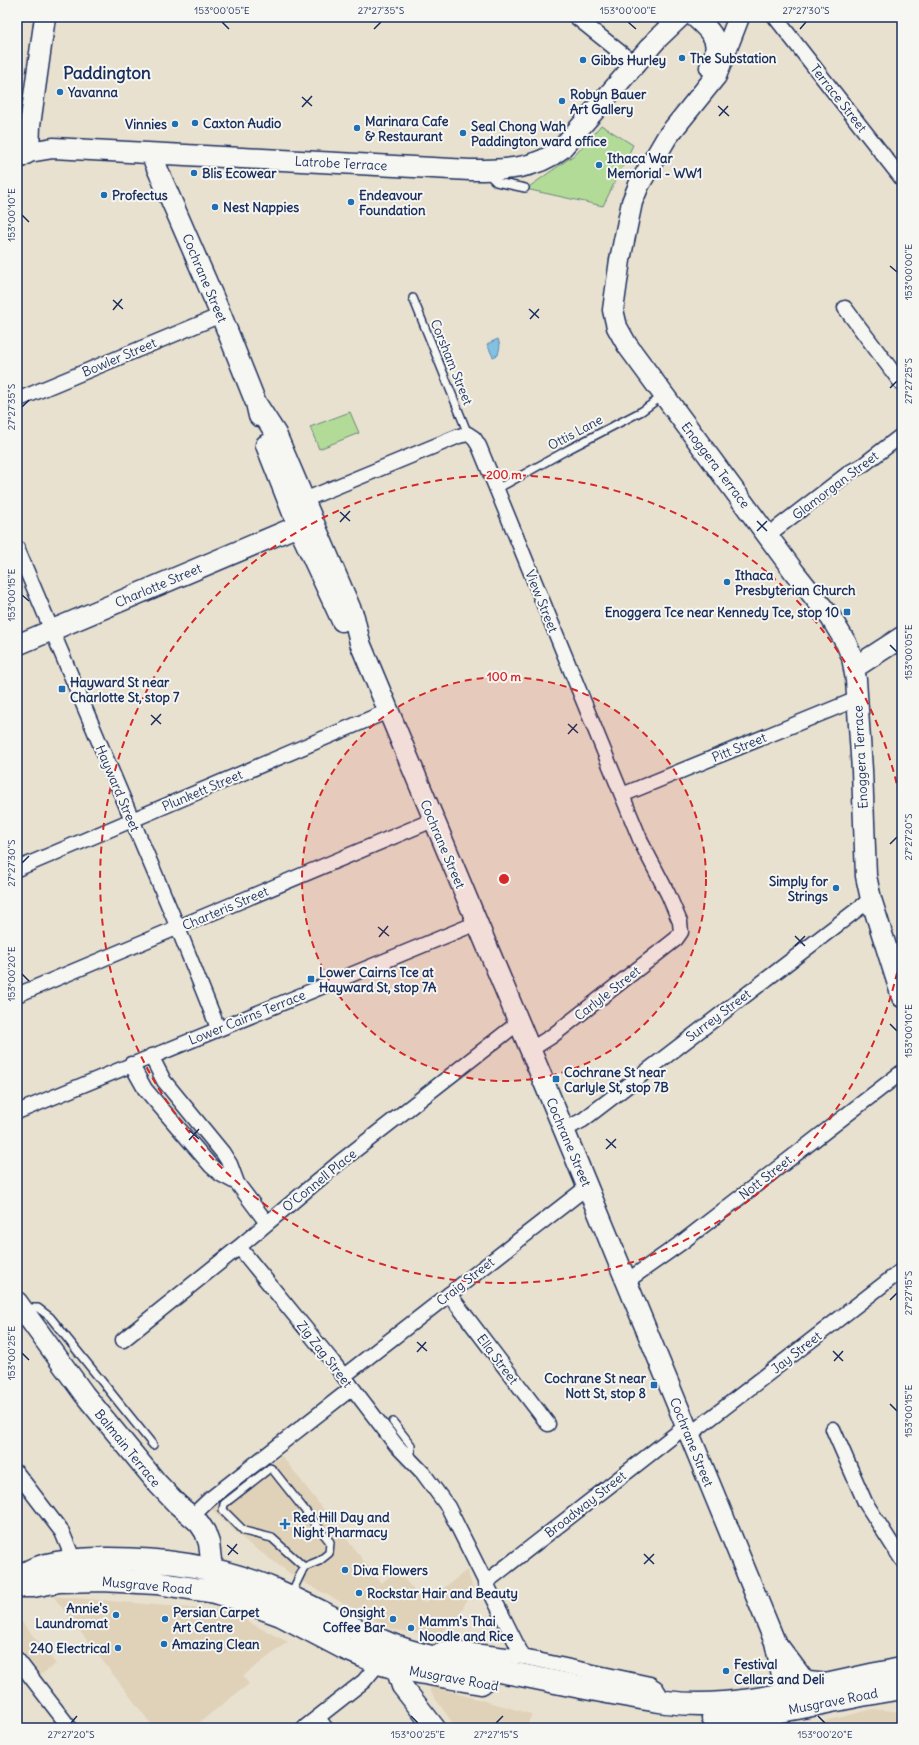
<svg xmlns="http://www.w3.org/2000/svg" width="919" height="1745" font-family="Delius,sans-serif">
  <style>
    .built { fill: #e0d2b8 }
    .green { fill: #b3db98; stroke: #67857b }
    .water { fill: #83c1e3; stroke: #5987ae }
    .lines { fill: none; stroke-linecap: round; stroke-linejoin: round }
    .lane-casing { stroke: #1b2f5e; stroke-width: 10 }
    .street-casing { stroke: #1b2f5e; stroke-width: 17 }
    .secondary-casing { stroke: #1b2f5e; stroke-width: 23 }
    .primary-casing { stroke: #1b2f5e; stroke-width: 25 }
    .lane { stroke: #f6f6f2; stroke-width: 7 }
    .street { stroke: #f6f6f2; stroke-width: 14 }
    .secondary { stroke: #f6f6f2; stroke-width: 20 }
    .primary { stroke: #f6f6f2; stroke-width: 22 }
    .ticks { fill: none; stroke: #1b2f5e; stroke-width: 1.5 }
    .ring { fill: none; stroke: #d62828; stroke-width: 2; stroke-dasharray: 7 5 }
    .poi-dot { fill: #1f6fb2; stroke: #f6f6f2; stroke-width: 1.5 }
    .labels { text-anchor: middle; stroke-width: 4; stroke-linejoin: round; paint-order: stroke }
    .poi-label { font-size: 13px; font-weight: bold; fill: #1b2f5e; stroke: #f6f6f2; text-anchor: start }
    .street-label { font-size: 13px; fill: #1b2f5e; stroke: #f6f6f2 }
    .district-label { font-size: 17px; font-weight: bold; fill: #1b2f5e; stroke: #f6f6f2 }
    .centre { fill: #d62828; stroke: #f6f6f2; stroke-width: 2 }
    .ring-label { font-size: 12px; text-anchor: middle; font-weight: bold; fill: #d62828; stroke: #f6f6f2; stroke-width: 4; stroke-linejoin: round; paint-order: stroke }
    .neatline { fill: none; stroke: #1b2f5e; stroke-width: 1.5 }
    .ticks-label { font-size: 10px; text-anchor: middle; fill: #1b2f5e }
  </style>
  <rect width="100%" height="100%" fill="#e9e1d0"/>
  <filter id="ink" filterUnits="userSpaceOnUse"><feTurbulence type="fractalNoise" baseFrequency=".025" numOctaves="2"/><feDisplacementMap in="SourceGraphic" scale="8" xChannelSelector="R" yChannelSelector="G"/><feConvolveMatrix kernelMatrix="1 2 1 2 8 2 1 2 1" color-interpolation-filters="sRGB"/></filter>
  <g filter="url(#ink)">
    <!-- built -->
    <path class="built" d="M282,1456L381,1583L398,1571L424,1603L467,1570L473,1588L457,1620L437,1635L394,1630L299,1580L248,1543L217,1515L211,1508Z
      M53,1596L227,1611L288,1642L243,1676L249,1684L192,1728H154Z
      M17,1616L56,1664L41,1675L17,1644Z
      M430,1686L532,1714L526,1728H456L430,1691Z
      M873,1709L902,1712V1728H797Z"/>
    <!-- green -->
    <path class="green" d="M601,125L633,145L603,206L526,189L577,153Z
      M350,412L359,433L319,449L310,427Z"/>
    <!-- water -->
    <path class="water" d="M498,339L500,346L498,355L493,357L487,344Z"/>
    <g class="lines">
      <!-- lane casing -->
      <g class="lane-casing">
        <path id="lane" d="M486,172L496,182L525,188
          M413,298L468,434
          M497,489L569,449L642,411L664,395
          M24,1308H38L50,1317L153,1445
          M393,1422L411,1445V1459
          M291,1594L304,1567L319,1561L329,1553L330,1542L273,1470L270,1468L224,1504L223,1510L244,1531L272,1538L304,1567
          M320,1715L330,1728"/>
      </g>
      <!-- street casing -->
      <g class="street-casing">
        <path id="street" d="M576,17L635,64
          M775,17L902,179
          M845,308L902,384
          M17,400L221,315
          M304,500L459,436L468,434L474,438L479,446L642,844L668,894L680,922L681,932L676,939L552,1036L530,1050
          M768,535L850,472L863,465L902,435
          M17,548L178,928L218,1028
          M622,795L857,699
          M17,869L388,711
          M17,995L433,820
          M151,1056L164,1081L223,1153L230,1164L237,1183L267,1223
          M131,1064L145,1089L211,1166L220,1174L237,1183
          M17,1112L477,923
          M564,1130L583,1120L871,899
          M239,1247L332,1361L396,1445L423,1473L448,1507L523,1657
          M627,1281L681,1243L902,1072
          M449,1294L548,1424
          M123,1340L239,1247L340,1162L518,1023
          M344,1376L587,1187
          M833,1429L865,1502L902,1560
          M689,1435L902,1270
          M17,1473L62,1532L70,1551L73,1568
          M191,1517L210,1499L352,1388
          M485,1583L686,1426
          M433,1657L442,1649L448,1648L523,1657L650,1684L656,1688L664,1701
          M17,1659L70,1728
          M304,1728L364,1681L379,1663
          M773,1728L775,1712"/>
      </g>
      <!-- secondary casing -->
      <g class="secondary-casing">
        <path id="secondary" d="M695,17C714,34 722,42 710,67
          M739,17L716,76L667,137L639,185L632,202L620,260L613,310L617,327L627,345L795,573L831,618L846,643L852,657L856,680L862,770L866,876L871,899L902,997
          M29,152L30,125L45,17
          M151,154L221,315L256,403L259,416
          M17,159L29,152L53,148L470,170C502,170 535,170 561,149L658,38L680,17
          M256,403L276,434L354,617L360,643L564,1130L775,1642L786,1694
          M266,445L298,526L342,621
          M17,645L298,526
          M854,668L902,637
          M17,1302L84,1394L158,1484L177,1504L199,1523L205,1532L209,1543L214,1586
          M779,1647L803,1679L808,1682L828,1684
          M396,1668L402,1686L435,1728"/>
      </g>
      <!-- primary casing -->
      <g class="primary-casing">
        <path id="primary" d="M17,1581C20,1578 24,1574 28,1572C42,1563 82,1559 100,1559C159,1558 220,1566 275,1590C320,1609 362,1636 409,1651C446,1662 484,1668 521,1675C569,1685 618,1695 666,1702C746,1712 824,1682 902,1669
          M17,1586H33L59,1581L102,1580L156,1583L215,1592L235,1598L281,1615L344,1648L379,1663L396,1668L481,1683
          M713,1718C777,1717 838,1697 902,1688"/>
      </g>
      <!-- lane -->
      <use href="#lane" class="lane"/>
      <!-- street -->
      <use href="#street" class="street"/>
      <!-- secondary -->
      <use href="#secondary" class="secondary"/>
      <!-- primary -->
      <use href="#primary" class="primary"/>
    </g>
  </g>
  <!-- ticks -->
  <path class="ticks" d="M222,22L229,29M628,22L636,29M374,29L381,22M800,29L806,22M302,97L312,106M718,106L729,116M302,107L312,96M719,116L728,106M22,215L29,222M890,266L897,272M113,300L123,309M529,309L539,318M113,310L122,299M530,319L539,309M890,388L897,381M22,407L29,400M340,512L350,521M757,521L767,531M340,522L350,511M757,531L767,521M22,595L29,601M890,645L897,652M151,715L161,724M568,724L578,733M151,725L161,714M568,734L577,724M890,844L897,837M22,863L29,856M378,927L389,936M795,936L805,946M379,937L388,926M795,946L805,936M22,974L29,981M890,1024L897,1031M189,1130L199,1139M606,1139L616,1148M189,1140L199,1129M606,1149L616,1139M890,1300L897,1293M417,1342L427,1351M833,1351L843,1361M417,1352L426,1342M22,1353L29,1360M834,1361L843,1351M890,1404L897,1411M227,1545L238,1554M644,1554L654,1564M228,1555L237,1544M644,1564L654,1554M411,1716L418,1723M818,1716L825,1723M71,1723L77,1716M496,1723L503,1716"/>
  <!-- distance rings -->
  <circle cx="504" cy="879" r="202" fill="#d62828" fill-opacity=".12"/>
  <g class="ring">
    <circle cx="504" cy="879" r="202"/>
    <path d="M902 949A404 404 0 1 1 902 809"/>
  </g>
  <!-- markers -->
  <g class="poi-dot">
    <circle cx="682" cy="58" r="4"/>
    <circle cx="583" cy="60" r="4"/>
    <circle cx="60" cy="92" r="4"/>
    <circle cx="562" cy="101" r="4"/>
    <circle cx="195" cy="123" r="4"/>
    <circle cx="175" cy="124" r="4"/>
    <circle cx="357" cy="128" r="4"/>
    <circle cx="463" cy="133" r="4"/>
    <circle cx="599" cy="165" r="4"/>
    <circle cx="194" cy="173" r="4"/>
    <circle cx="104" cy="195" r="4"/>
    <circle cx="351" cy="202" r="4"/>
    <circle cx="215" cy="207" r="4"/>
    <circle cx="727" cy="582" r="4"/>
    <rect x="843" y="608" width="8" height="8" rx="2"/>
    <rect x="58" y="685" width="8" height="8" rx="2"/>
    <circle cx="836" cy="888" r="4"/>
    <rect x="307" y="975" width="8" height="8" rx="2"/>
    <rect x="552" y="1075" width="8" height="8" rx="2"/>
    <rect x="650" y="1381" width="8" height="8" rx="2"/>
    <path d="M283 1518h4v4h4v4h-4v4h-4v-4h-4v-4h4z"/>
    <circle cx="345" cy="1570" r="4"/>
    <circle cx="359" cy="1593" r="4"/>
    <circle cx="116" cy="1615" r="4"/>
    <circle cx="165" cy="1619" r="4"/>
    <circle cx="393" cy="1619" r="4"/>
    <circle cx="411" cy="1628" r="4"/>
    <circle cx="164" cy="1644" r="4"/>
    <circle cx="118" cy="1648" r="4"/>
    <circle cx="726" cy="1671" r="4"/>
  </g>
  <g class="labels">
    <!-- poi labels -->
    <g class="poi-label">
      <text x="690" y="63">The Substation</text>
      <text x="591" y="65">Gibbs Hurley</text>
      <text x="68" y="97">Yavanna</text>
      <text x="570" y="99">Robyn Bauer<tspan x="570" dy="15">Art Gallery</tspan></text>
      <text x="365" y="126">Marinara Cafe<tspan x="365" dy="15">&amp; Restaurant</tspan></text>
      <text x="203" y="128">Caxton Audio</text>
      <text x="167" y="129" text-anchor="end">Vinnies</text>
      <text x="471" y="131">Seal Chong Wah<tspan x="471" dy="15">Paddington ward office</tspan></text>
      <text x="607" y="163">Ithaca War<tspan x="607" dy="15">Memorial - WW1</tspan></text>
      <text x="202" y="178">Blis Ecowear</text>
      <text x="112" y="200">Profectus</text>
      <text x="359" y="200">Endeavour<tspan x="359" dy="15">Foundation</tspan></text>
      <text x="223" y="212">Nest Nappies</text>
      <text x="735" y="580">Ithaca<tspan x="735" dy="15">Presbyterian Church</tspan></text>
      <text x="839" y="617" text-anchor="end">Enoggera Tce near Kennedy Tce, stop 10</text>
      <text x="70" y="687">Hayward St near<tspan x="70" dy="15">Charlotte St, stop 7</tspan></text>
      <text x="828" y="886" text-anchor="end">Simply for<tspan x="828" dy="15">Strings</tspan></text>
      <text x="319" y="977">Lower Cairns Tce at<tspan x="319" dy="15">Hayward St, stop 7A</tspan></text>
      <text x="564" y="1077">Cochrane St near<tspan x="564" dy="15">Carlyle St, stop 7B</tspan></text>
      <text x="646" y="1383" text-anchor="end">Cochrane St near<tspan x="646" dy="15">Nott St, stop 8</tspan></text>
      <text x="293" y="1522">Red Hill Day and<tspan x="293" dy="15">Night Pharmacy</tspan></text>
      <text x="353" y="1575">Diva Flowers</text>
      <text x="367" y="1598">Rockstar Hair and Beauty</text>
      <text x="108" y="1613" text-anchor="end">Annie's<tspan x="108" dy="15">Laundromat</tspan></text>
      <text x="173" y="1617">Persian Carpet<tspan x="173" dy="15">Art Centre</tspan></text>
      <text x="385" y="1617" text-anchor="end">Onsight<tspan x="385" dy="15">Coffee Bar</tspan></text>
      <text x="419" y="1626">Mamm's Thai<tspan x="419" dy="15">Noodle and Rice</tspan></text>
      <text x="172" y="1649">Amazing Clean</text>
      <text x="110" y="1653" text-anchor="end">240 Electrical</text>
      <text x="734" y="1669">Festival<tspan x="734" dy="15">Cellars and Deli</tspan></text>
    </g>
    <!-- street labels -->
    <g class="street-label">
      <text transform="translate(839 98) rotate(52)" y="5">Terrace Street</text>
      <text transform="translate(341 163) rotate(3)" y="5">Latrobe Terrace</text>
      <text transform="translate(205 278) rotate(67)" y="5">Cochrane Street</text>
      <text transform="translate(119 357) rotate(-23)" y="5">Bowler Street</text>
      <text transform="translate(452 362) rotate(68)" y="5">Corsham Street</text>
      <text transform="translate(575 432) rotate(-28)" y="5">Ottis Lane</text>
      <text transform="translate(716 465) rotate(53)" y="5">Enoggera Terrace</text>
      <text transform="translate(835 485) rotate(-37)" y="5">Glamorgan Street</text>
      <text transform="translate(158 585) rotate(-23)" y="5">Charlotte Street</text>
      <text transform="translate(542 601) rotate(68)" y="5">View Street</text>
      <text transform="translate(739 747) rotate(-22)" y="5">Pitt Street</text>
      <text transform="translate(860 757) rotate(-93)" y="5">Enoggera Terrace</text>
      <text transform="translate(118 788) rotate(67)" y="5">Hayward Street</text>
      <text transform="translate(202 790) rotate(-23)" y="5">Plunkett Street</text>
      <text transform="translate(443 844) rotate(67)" y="5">Cochrane Street</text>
      <text transform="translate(225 908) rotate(-23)" y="5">Charteris Street</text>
      <text transform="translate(607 993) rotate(-38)" y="5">Carlyle Street</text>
      <text transform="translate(718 1015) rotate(-37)" y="5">Surrey Street</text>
      <text transform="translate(247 1017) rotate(-22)" y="5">Lower Cairns Terrace</text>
      <text transform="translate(569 1142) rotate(67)" y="5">Cochrane Street</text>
      <text transform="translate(765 1177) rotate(-38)" y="5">Nott Street</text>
      <text transform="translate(319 1180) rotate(-39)" y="5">O'Connell Place</text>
      <text transform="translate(465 1281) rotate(-38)" y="5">Craig Street</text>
      <text transform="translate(796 1352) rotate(-38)" y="5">Jay Street</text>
      <text transform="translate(325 1354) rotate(52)" y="5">Zig Zag Street</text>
      <text transform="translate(498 1359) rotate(53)" y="5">Ella Street</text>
      <text transform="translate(692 1442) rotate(68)" y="5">Cochrane Street</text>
      <text transform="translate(128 1448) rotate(51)" y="5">Balmain Terrace</text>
      <text transform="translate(585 1504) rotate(-38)" y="5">Broadway Street</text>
      <text transform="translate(147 1585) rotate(5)" y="5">Musgrave Road</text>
      <text transform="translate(454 1678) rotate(10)" y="5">Musgrave Road</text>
      <text transform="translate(833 1701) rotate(-11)" y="5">Musgrave Road</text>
    </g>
    <!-- district labels -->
    <g class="district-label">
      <text x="107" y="79">Paddington</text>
    </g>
  </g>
  <circle cx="504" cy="879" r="6" class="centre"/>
  <g class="ring-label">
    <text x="504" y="479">200 m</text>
    <text x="504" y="681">100 m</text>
  </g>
  <!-- margin -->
  <rect width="919" height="1745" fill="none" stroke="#f6f6f2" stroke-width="44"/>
  <rect x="22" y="22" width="875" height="1701" class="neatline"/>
  <g class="ticks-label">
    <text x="222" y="14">153°00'05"E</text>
    <text x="381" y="14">27°27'35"S</text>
    <text x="628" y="14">153°00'00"E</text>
    <text x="806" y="14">27°27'30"S</text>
    <text transform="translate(11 215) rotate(-90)" y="4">153°00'10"E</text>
    <text transform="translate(908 272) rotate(-90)" y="4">153°00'00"E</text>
    <text transform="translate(908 381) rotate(-90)" y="4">27°27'25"S</text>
    <text transform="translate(11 407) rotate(-90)" y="4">27°27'35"S</text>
    <text transform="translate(11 595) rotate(-90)" y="4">153°00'15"E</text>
    <text transform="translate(908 652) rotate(-90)" y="4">153°00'05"E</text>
    <text transform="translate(908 837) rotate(-90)" y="4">27°27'20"S</text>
    <text transform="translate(11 863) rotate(-90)" y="4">27°27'30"S</text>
    <text transform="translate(11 974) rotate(-90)" y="4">153°00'20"E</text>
    <text transform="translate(908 1031) rotate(-90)" y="4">153°00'10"E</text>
    <text transform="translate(908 1293) rotate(-90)" y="4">27°27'15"S</text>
    <text transform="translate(11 1353) rotate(-90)" y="4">153°00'25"E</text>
    <text transform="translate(908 1411) rotate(-90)" y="4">153°00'15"E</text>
    <text x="71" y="1738">27°27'20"S</text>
    <text x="418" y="1738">153°00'25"E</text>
    <text x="496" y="1738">27°27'15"S</text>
    <text x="825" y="1738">153°00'20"E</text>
  </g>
</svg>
